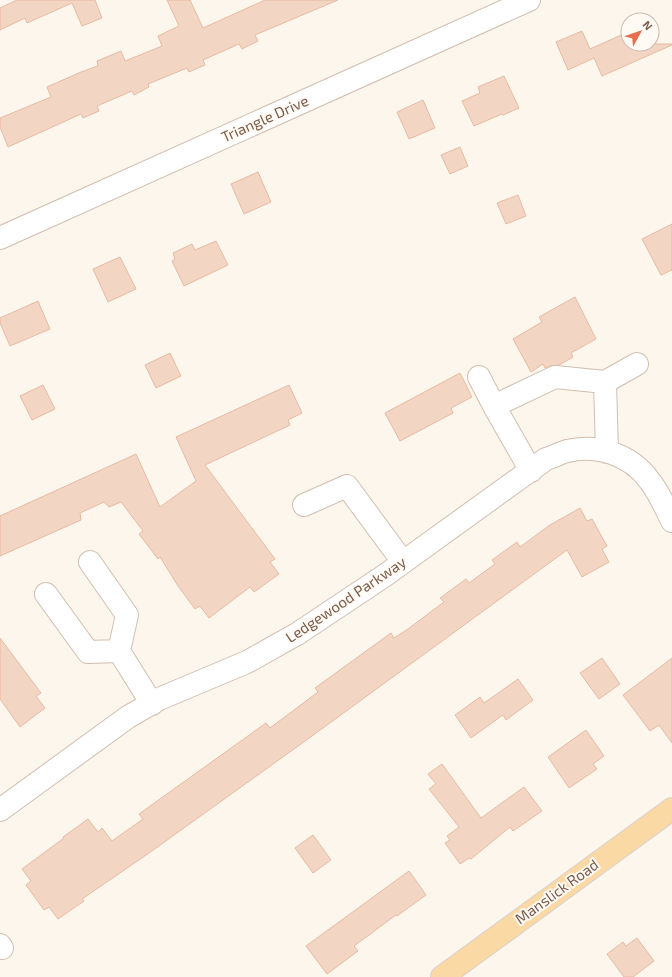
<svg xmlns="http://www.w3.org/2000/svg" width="672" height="977" font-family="'Exo 2',sans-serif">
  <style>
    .building { fill: #f3d5c3; stroke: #e6bba3 }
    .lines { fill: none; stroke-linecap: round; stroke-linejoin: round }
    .minor-casing { stroke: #d1beb0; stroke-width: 24 }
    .major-casing { stroke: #dad1cd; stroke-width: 24 }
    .minor { stroke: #fff; stroke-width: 22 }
    .major { stroke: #fbd9a5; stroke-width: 22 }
    .labels { text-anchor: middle; stroke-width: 4; stroke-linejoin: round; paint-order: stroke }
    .street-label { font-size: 15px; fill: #7a5c4d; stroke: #fffaf3 }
  </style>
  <rect width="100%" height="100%" fill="#fdf6ec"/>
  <!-- building -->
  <path class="building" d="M17,0H95L102,18L82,26L72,3L27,23L25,18L0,30V8Z
    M167,0H190L203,28L265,0H338L255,35L258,41L242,49L239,44L203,60L205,65L189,72L187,68L148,84L149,87L134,95L132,91L97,106L99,111L83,118L81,114L8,147L0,127V118L51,97L47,87L81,72L98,66L97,61L121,51L125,61L162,46L158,36L179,26Z
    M582,31L590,49L628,32V44H672V45L602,76L594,58L568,70L556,42Z
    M504,76L519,108L503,115L502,114L474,126L462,101L480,93L478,87Z
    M423,100L435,128L409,139L397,112Z
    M460,147L468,166L450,174L441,155Z
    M258,172L271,202L244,214L231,184Z
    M518,195L526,216L506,224L497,203Z
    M672,224V270L661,275L642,239Z
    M216,241L228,265L184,286L172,261L175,259L173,253L192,244L195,250Z
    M120,257L136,289L108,302L93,269Z
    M575,297L596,339L571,353L573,357L559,365L550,366L545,368L543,364L531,372L513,339L542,322L539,317Z
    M38,301L50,329L10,346L0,323V318Z
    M170,353L181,376L156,388L145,365Z
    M460,373L472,397L451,408L453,413L400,441L385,413Z
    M43,385L55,409L32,420L20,396Z
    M289,385L302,413L288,420L290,425L205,465L275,559L270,562L279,574L254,592L250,587L209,618L200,606L195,609L178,586L160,557L158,559L139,534L143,531L121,502L109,507L104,502L80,513L81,520L0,556V516L136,454L160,507L196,481L176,437Z
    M580,508L587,521L592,519L607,546L602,549L609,562L582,577L567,550L301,744L149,853L82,899L84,901L58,919L49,907L44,910L26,885L31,881L22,869L64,838L63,837L88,819L98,832L102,828L112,841L143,819L139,814L266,723L270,728L318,692L315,688L391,633L394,638L408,629L444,602L440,598L466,579L469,583L495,564L492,560L517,542L520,547L550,525Z
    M0,638L41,693L36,696L45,708L20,727L0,699Z
    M602,658L620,684L599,699L580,673Z
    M672,658V743L659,725L650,731L623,695Z
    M518,679L533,700L506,720L503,715L471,738L455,715L480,697L484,703Z
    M586,730L604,756L593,764L597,769L569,788L548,757Z
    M442,764L481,818L524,787L542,811L513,831L510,827L471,859L469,858L460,864L445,843L450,840L447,836L459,827L429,789L436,784L428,774Z
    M313,835L331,860L313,873L295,848Z
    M409,871L426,895L397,916L396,915L354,946L358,951L327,974L306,946Z
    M637,938L654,961L633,977H624L607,954L623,942L626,946Z"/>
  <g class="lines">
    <!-- minor casing -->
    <g class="minor-casing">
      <path id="minor" d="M0,238L529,0
        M479,377L494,406
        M605,382L607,452
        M531,471L494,406L555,377L605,382L637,364
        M304,505L347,486L403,562
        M90,562L127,615L119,651L152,704
        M46,594L88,652L119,651
        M0,810L128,717L159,699L247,662L297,634L384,576L546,459C553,457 560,453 567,451C597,444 630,454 649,480C659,492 665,507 672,521
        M0,945L2,948"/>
    </g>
    <!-- major casing -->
    <g class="major-casing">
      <path id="major" d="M442,977L672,809"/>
    </g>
    <!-- minor -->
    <use href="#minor" class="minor"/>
    <!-- major -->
    <use href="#major" class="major"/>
  </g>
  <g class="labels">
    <!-- street labels -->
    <g class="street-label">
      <text transform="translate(265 119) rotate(-24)" y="5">Triangle Drive</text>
      <text transform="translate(346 600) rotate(-34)" y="5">Ledgewood Parkway</text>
      <text transform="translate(557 892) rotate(-36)" y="5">Manslick Road</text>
    </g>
  </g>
  <!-- north arrow -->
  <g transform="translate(640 32) rotate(50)"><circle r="19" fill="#fffaf3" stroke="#cabbb1"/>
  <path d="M0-3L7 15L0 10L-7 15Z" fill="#e76f51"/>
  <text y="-6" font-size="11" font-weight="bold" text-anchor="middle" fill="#7a5c4d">N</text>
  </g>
</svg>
